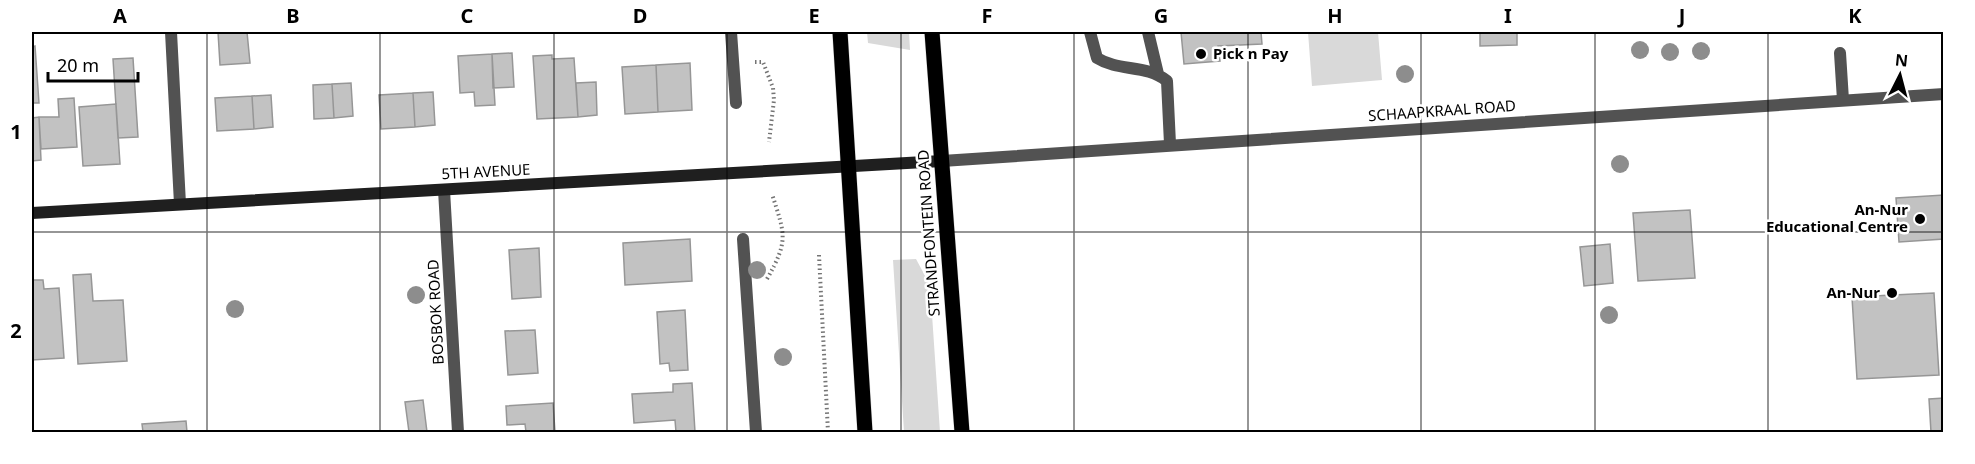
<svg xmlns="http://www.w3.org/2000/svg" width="1975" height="464" font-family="'Noto Sans',sans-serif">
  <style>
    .green { fill: #d9d9d9 }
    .building { fill: #c2c2c2; stroke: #969696; stroke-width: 1.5 }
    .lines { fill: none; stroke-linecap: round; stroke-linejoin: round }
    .primary-casing { stroke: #dbdbdb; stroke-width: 16 }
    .path { stroke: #747474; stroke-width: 4; stroke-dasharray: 1.5 3; stroke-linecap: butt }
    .service { stroke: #525252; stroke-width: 12 }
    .minor { stroke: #525252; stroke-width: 12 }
    .secondary { stroke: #1f1f1f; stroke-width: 12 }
    .primary { stroke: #000; stroke-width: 15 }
    .tree { fill: #8d8d8d }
    .grid { fill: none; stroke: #000; stroke-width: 1.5; stroke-opacity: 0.55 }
    .poi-dot { fill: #000; stroke: #fff; stroke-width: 2 }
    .labels { text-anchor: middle; stroke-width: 5; stroke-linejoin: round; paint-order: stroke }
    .poi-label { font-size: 15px; font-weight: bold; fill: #000; stroke: #fff; text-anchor: end }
    .street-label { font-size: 15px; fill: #000; stroke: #fff }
    .neatline { fill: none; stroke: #000; stroke-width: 2 }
    .grid-label { font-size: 20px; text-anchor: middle; font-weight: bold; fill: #000 }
  </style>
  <rect width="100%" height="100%" fill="#fff"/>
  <!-- green -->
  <path class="green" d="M867,32H909L910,50L868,43Z
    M1308,32H1378L1382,80L1312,86Z
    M916,259L930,285L940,432H904L893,260Z"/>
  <!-- building -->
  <path class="building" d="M218,32H247L250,63L220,65Z
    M1181,32H1261L1262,44L1218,46L1220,61L1184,64Z
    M1480,32H1517V45L1480,46Z
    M35,46L39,103H32V47Z
    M512,53L514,87L493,88L492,54Z
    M492,54L495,105L475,106L474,92L460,93L458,56Z
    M552,55V59L574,58L578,117L537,119L533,56Z
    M133,58L138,137L118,138L113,59Z
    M690,63L692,110L658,112L656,65Z
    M656,65L658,112L625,114L622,67Z
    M596,82L597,115L578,117L576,83Z
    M351,83L353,116L334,118L332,84Z
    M332,84L334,118L314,119L313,85Z
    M433,92L435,125L415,127L413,93Z
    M413,93L415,127L381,129L379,95Z
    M271,95L273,127L254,129L252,96Z
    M252,96L254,129L217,131L215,98Z
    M74,98L77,147L41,149L39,117H59L58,99Z
    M116,104L120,164L83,166L79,107Z
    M39,117L41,160L32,161V118Z
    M1944,195V239L1899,242L1896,198Z
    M1690,210L1695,278L1638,281L1633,213Z
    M690,239L692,281L625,285L623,243Z
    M1610,244L1613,283L1584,286L1580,247Z
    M539,248L541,297L512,299L509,250Z
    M91,274L93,301L123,300L127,361L78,364L73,275Z
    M32,280H43L44,289L59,288L64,358L32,360Z
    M1934,293L1939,375L1857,379L1852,297Z
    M685,310L688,370L670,371L669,363L660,364L657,312Z
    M535,330L538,373L508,375L505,331Z
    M692,383L695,432H676L675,420L634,423L632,394L673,392V384Z
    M1944,398V432H1931L1929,399Z
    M423,400L427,432H409L405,402Z
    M553,403L555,432H526L525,424L507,425L506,406Z
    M186,421L187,432H143L142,424Z"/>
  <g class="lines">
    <!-- primary casing -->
    <g class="primary-casing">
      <path id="primary" d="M840,32L865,432
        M932,32L962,432"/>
    </g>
    <!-- path -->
    <path class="path" d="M755,62H763L773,88L774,100L769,142
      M819,255L828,432
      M767,279C789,240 785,235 772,194"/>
    <!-- service -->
    <path class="service" d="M1090,32L1097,58C1119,72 1146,64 1167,81L1170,144
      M1148,32L1158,74
      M1840,53L1843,100"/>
    <!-- minor -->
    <path class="minor" d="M171,32L180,204
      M731,32L736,103
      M942,161L1944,94
      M444,190L458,432
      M743,239L756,432"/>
    <!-- secondary -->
    <path class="secondary" d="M32,213L942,161"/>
    <!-- primary -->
    <use href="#primary" class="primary"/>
  </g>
  <!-- trees -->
  <g class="tree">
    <circle cx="1640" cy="50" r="9"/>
    <circle cx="1701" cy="51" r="9"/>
    <circle cx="1670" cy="52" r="9"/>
    <circle cx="1405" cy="74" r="9"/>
    <circle cx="1620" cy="164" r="9"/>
    <circle cx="757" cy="270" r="9"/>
    <circle cx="416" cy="295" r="9"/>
    <circle cx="235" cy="309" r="9"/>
    <circle cx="1609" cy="315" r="9"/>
    <circle cx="783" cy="357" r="9"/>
  </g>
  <!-- grid -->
  <path class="grid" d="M207,32V432M380,32V432M554,32V432M727,32V432M901,32V432M1074,32V432M1248,32V432M1421,32V432M1595,32V432M1768,32V432M32,232H1944"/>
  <!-- markers -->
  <g class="poi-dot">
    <circle cx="1201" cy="54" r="6"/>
    <circle cx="1920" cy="219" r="6"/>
    <circle cx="1892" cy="293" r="6"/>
  </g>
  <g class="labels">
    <!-- poi labels -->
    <g class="poi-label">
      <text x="1213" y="59" text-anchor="start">Pick n Pay</text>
      <text x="1908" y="215">An-Nur<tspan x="1908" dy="17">Educational Centre</tspan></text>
      <text x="1880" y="298">An-Nur</text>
    </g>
    <!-- street labels -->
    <g class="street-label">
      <text transform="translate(1442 111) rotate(-4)" y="5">SCHAAPKRAAL ROAD</text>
      <text transform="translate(486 172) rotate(-3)" y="5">5TH AVENUE</text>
      <text transform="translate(929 233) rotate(-94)" y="5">STRANDFONTEIN ROAD</text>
      <text transform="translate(436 312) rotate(-93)" y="5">BOSBOK ROAD</text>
    </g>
  </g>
  <!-- border -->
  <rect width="1975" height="464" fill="none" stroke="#ffffff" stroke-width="66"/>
  <!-- north arrow -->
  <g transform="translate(1900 75) rotate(6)" stroke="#ffffff" stroke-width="4.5" paint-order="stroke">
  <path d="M0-4.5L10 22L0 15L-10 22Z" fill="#000000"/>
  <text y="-9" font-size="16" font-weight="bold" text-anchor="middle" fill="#000000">N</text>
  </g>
  <!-- scale -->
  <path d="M48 72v9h90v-9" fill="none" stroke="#000000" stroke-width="3"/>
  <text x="57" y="72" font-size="18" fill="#000000" stroke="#ffffff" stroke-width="4.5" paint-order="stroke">20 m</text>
  <rect x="33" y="33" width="1909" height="398" class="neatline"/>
  <g class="grid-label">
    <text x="120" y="23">A</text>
    <text x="293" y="23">B</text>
    <text x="467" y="23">C</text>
    <text x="640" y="23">D</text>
    <text x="814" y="23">E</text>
    <text x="987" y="23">F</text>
    <text x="1161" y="23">G</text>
    <text x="1335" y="23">H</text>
    <text x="1508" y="23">I</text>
    <text x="1682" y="23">J</text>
    <text x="1855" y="23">K</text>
    <text x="16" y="139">1</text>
    <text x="16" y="338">2</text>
  </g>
</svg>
